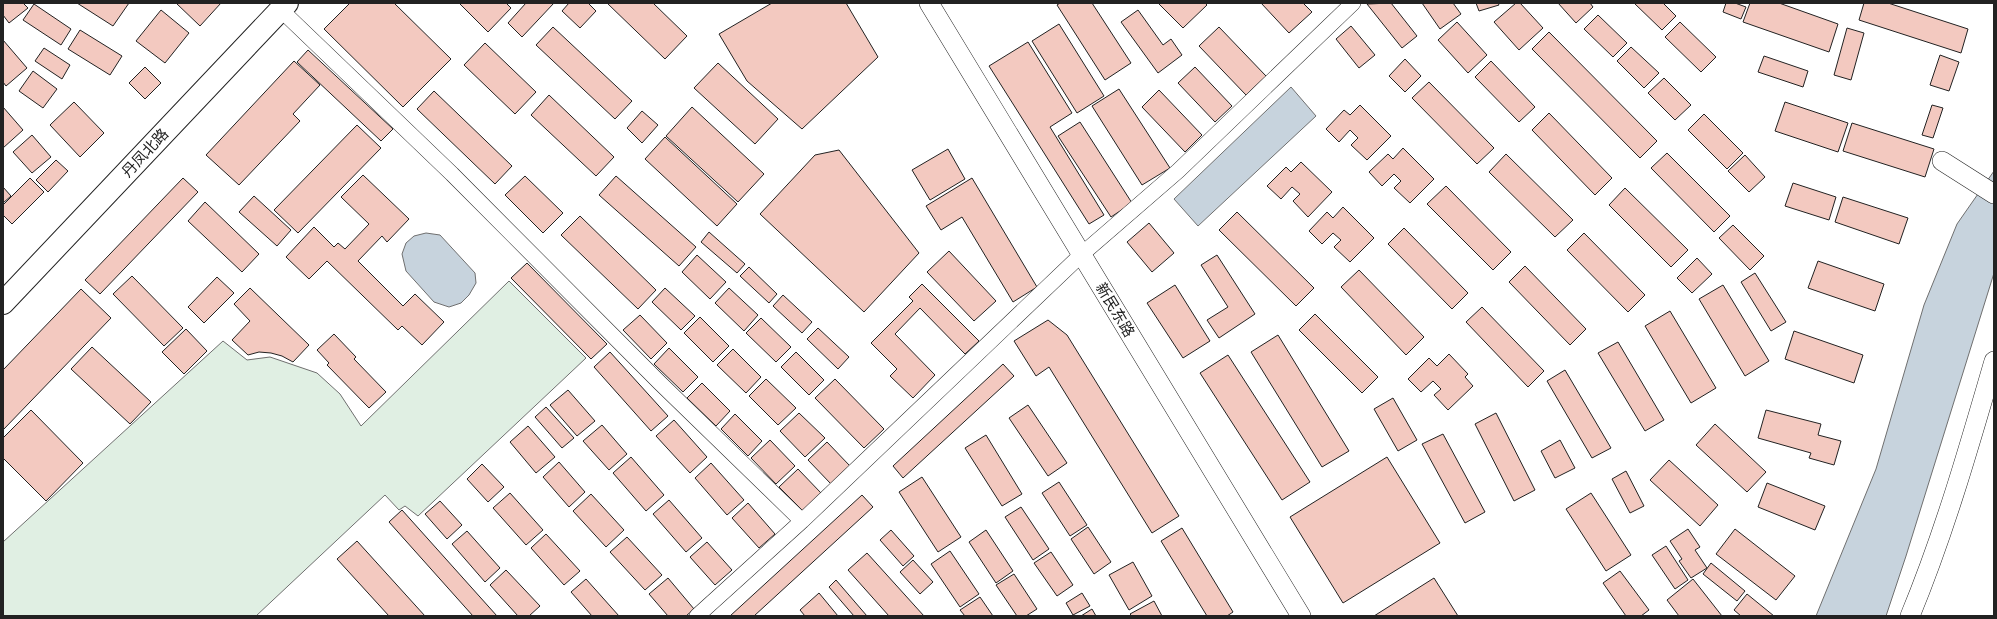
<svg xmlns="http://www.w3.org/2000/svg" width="1997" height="619" font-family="'Sofia Sans Condensed','Noto Sans SC',sans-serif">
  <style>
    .pitch { fill: #e0efe3; stroke: #6f6f6f }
    .water { fill: #c7d3dd; stroke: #6f6f6f }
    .building { fill: #f3c9c0; stroke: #222 }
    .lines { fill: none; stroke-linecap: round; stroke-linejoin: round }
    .minor-casing { stroke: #222; stroke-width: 16 }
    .tertiary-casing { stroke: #222; stroke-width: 20 }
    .secondary-casing { stroke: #222; stroke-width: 24 }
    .minor { stroke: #fff; stroke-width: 15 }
    .tertiary { stroke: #fff; stroke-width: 19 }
    .secondary { stroke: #fff; stroke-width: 22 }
    .labels { text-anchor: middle; stroke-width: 3; stroke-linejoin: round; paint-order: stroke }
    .street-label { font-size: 15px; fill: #222; stroke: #fff }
  </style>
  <rect width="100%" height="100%" fill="#fff"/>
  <!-- pitch -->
  <path class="pitch" d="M509,281L586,358L418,516L405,506L399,510L385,495L256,616H3V542L223,341L247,360L270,357L317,373L340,394L361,426Z"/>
  <!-- water -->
  <path class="water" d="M1291,87L1316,116L1198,226L1174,199Z
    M1994,171V273L1906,556L1886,616H1816L1876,469L1924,305L1957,224Z
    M426,233L440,235L475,273L476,283L469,295L461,303L449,307L434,302L406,271L402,254L406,243L414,236Z"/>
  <!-- building -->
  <path class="building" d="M3,3H23L28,8L9,23L3,15Z
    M77,3H129L113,26Z
    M176,3H221L200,26Z
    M350,3H394L451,59L403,107L324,29Z
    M459,3H506L511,8L488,32Z
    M526,3H554L522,37L508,23Z
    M569,3H588L596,11L580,28L562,11Z
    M607,3H653L687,36L665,59Z
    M772,3H846L878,57L802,129L747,81L719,34Z
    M1060,3H1092L1131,63L1105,80L1057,5Z
    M1158,3H1205L1207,5L1183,28Z
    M1261,3H1303L1312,12L1289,33Z
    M1391,3L1417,36L1402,48L1367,4Z
    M1422,3H1453L1461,14L1440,29Z
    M1476,3H1498L1499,5L1479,11Z
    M1516,3H1520L1543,28L1519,50L1494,22Z
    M1558,3H1590L1593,7L1576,23Z
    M1634,3H1663L1676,16L1662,30Z
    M1726,3H1735L1746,7L1741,19L1723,12Z
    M1750,3H1779L1838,24L1829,52L1743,22Z
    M1864,3H1888L1968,29L1961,53L1859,20Z
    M34,4L71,29L61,45L23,20Z
    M161,10L189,33L165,63L136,41Z
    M1138,10L1163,45L1171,39L1182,55L1158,73L1121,22Z
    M1598,15L1627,43L1613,57L1584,29Z
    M1457,22L1487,55L1468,73L1438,40Z
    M1680,22L1716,57L1701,72L1665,37Z
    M1059,24L1104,96L1077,113L1032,41Z
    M1351,26L1375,55L1359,68L1336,39Z
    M553,27L632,101L615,119L536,45Z
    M1219,27L1266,76L1246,95L1199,46Z
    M1847,28L1864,33L1851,80L1834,75Z
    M80,30L122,56L110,75L68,49Z
    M1549,32L1657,141L1640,158L1532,49Z
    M3,40L27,68L6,86L3,82Z
    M1028,42L1072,113L1050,127L1104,215L1089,224L989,66Z
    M485,43L536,92L515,114L464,65Z
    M1631,47L1659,73L1644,88L1617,61Z
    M44,48L70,65L62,79L35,61Z
    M308,50L393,129L381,141L297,62Z
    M1940,55L1959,62L1949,91L1930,85Z
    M1764,56L1808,71L1803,87L1758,72Z
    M1405,59L1421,76L1405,92L1389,76Z
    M294,61L320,85L293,114L300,121L239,185L206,155Z
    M1491,61L1535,107L1519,122L1475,77Z
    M718,63L778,119L755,144L694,88Z
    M145,67L161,83L145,99L129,83Z
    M1195,67L1232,106L1215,122L1178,83Z
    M33,71L57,89L43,108L19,91Z
    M1664,78L1691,105L1675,120L1648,93Z
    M1429,82L1494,148L1477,164L1412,98Z
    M1119,89L1170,168L1142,185L1092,106Z
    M1159,90L1202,135L1185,152L1142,107Z
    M434,91L512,166L495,184L417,109Z
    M549,95L614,157L596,176L531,115Z
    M74,102L104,133L80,157L50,125Z
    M1785,102L1848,123L1838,152L1775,131Z
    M1360,105L1391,136L1367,160L1351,145L1358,138L1350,130L1339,142L1326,129L1344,110L1350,115Z
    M1932,105L1943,108L1933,138L1922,135Z
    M3,107L23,130L3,148Z
    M692,107L764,174L738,202L666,136Z
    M642,111L658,125L642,143L627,128Z
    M1549,113L1612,178L1595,195L1532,130Z
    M1704,114L1743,153L1727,169L1688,130Z
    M1080,122L1132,203L1111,217L1058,136Z
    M1852,123L1934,149L1925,177L1843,151Z
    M357,125L381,148L298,233L274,210Z
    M32,135L51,157L32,173L13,152Z
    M665,137L737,204L717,226L645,159Z
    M1403,148L1434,179L1410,203L1394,188L1401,181L1394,174L1382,186L1369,172L1388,154L1393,159Z
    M948,149L965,179L930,200L912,170Z
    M839,150L919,253L864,312L760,214L815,155Z
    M1667,153L1730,216L1714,232L1651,168Z
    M1506,154L1573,220L1555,237L1489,172Z
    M1745,155L1765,177L1749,192L1728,171Z
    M56,160L68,171L48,192L36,180Z
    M1301,162L1332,192L1308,217L1293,201L1300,194L1292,187L1281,199L1267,186L1286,167L1291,172Z
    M363,175L409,219L387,242L382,236L358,261L403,306L415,294L444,322L422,345L402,326L398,330L327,261L309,279L286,257L314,227L334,247L338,243L345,249L369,224L341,197Z
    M525,176L563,213L543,233L505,195Z
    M616,176L696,247L679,266L599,195Z
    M30,178L44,192L12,224L3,215V205Z
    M183,178L198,192L100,294L85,280Z
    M972,178L1037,287L1013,302L962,217L941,230L926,206Z
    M1793,183L1836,197L1829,220L1785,206Z
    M1446,186L1511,252L1493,270L1427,204Z
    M3,187L11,196L3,203Z
    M1625,188L1688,250L1671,267L1609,205Z
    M254,196L291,230L277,246L239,212Z
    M1843,197L1908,218L1899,244L1835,222Z
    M205,202L259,254L242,272L188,221Z
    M1343,207L1374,238L1350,262L1334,247L1341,240L1333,233L1322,244L1309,231L1327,212L1333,218Z
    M1237,212L1314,288L1296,306L1219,230Z
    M580,216L656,290L638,309L561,235Z
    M1149,223L1174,253L1152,272L1127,242Z
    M1733,225L1764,256L1750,270L1719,238Z
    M1404,228L1468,293L1452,309L1388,244Z
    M709,232L745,264L737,273L701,242Z
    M1584,233L1645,295L1628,312L1567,250Z
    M949,251L996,301L974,321L927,272Z
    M697,255L726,282L710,299L682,272Z
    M1217,255L1255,314L1219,338L1207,320L1228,307L1201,265Z
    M1697,258L1712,274L1692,293L1677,278Z
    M1818,261L1884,284L1875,311L1808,288Z
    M527,263L607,344L591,359L511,278Z
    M1525,266L1586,329L1570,345L1509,282Z
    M749,267L777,294L769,303L740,276Z
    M1359,270L1424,337L1406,355L1341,287Z
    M1755,273L1786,322L1771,331L1741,282Z
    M132,276L183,328L164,346L113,294Z
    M217,277L234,293L204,323L188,307Z
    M922,284L979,341L965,354L920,308L895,334L935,375L913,398L890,376L897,369L871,343L913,301L909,297Z
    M1175,285L1210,341L1183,358L1147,303Z
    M1723,285L1769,361L1745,376L1699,299Z
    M250,288L309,345L293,362L282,356L271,353L259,352L248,355L232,340L250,321L234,304Z
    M665,288L695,316L681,330L652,302Z
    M729,288L758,315L744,331L715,303Z
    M81,289L111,318L3,430V370Z
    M783,295L812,322L802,333L773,306Z
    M1482,307L1544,371L1528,387L1466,322Z
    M1670,311L1716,388L1691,403L1645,326Z
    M1315,314L1378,377L1362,393L1299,330Z
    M640,315L667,343L651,359L623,330Z
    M700,317L729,346L713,362L684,333Z
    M761,318L791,347L776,362L746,333Z
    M1048,320L1067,335L1179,516L1152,533L1049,367L1036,376L1014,341Z
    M818,328L849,357L838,369L807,339Z
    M186,329L207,351L184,374L162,352Z
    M1794,331L1863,355L1854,383L1785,359Z
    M334,334L356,357L354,359L386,392L369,408L327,365L329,363L317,350Z
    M1278,335L1349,451L1322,467L1251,352Z
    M1618,342L1664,420L1645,431L1598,353Z
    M92,347L151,402L130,424L71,369Z
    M669,348L698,377L683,392L654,364Z
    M733,349L761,377L746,393L717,365Z
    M610,352L668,416L651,431L594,367Z
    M796,352L824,380L809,395L781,367Z
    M1449,354L1468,374L1465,377L1473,386L1448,410L1434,395L1441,389L1433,381L1421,392L1408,379L1429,358L1437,366Z
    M1228,355L1310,482L1282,500L1200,373Z
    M1003,364L1014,376L903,478L893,466Z
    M1565,370L1611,448L1592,458L1547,381Z
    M766,379L796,408L778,425L749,396Z
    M835,379L884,429L864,448L815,398Z
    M702,383L730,411L716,426L687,398Z
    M568,390L595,421L577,436L550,405Z
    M1393,398L1417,440L1398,451L1374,409Z
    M1028,405L1067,463L1048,476L1009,418Z
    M546,407L574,438L562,448L535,417Z
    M31,410L83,463L46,501L3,458V438Z
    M1766,410L1821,424L1818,435L1841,441L1834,465L1809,458L1811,453L1758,438Z
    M799,413L825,438L805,457L780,431Z
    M1496,413L1535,490L1514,501L1475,424Z
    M735,414L762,441L748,456L721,429Z
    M674,420L707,457L690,473L656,436Z
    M1715,424L1766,472L1747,492L1696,445Z
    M602,425L627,454L609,470L583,441Z
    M528,426L555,457L536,473L510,442Z
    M1443,434L1485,512L1465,523L1422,444Z
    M986,435L1022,494L1002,506L965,448Z
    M770,440L795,466L776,484L751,458Z
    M1560,440L1575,468L1555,478L1541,451Z
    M827,442L850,466L831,484L808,460Z
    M631,457L664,495L646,511L613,473Z
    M1387,457L1440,543L1343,603L1290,517Z
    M1669,460L1718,505L1700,526L1650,480Z
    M559,462L585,492L569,507L543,477Z
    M711,463L744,500L727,515L695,478Z
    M482,464L504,487L488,502L467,479Z
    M798,469L821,493L803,511L779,487Z
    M1626,471L1644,506L1630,513L1612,479Z
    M922,477L961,537L938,552L899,492Z
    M1059,482L1087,525L1070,536L1042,493Z
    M1767,483L1825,506L1815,530L1758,507Z
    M510,493L543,530L526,545L493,508Z
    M1591,493L1631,555L1606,571L1566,509Z
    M591,494L624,530L606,547L573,511Z
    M862,495L873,507L754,616H730Z
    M669,500L702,538L686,552L653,514Z
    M440,501L462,525L447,539L425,514Z
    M748,503L775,534L759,548L732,518Z
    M1021,507L1049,549L1033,560L1005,517Z
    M402,510L497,616H473L389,522Z
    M1088,527L1111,562L1094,574L1071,539Z
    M1182,528L1233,612L1227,616H1207L1161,541Z
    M1688,529L1700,547L1695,550L1707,568L1691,578L1679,561L1682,559L1670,541Z
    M1735,529L1795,576L1776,600L1716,554Z
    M891,530L914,556L903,566L880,540Z
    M986,530L1013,571L996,583L969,542Z
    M467,531L500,568L485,582L452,544Z
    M546,534L580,571L564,585L531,548Z
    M627,537L662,575L645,590L610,552Z
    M357,541L425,616H389L337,559Z
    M707,542L732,570L715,585L690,557Z
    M1666,546L1688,580L1675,589L1652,555Z
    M950,551L979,594L960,607L931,564Z
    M1051,552L1073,585L1057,596L1034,563Z
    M867,553L924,616H889L848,570Z
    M913,560L933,582L920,594L900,572Z
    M1133,562L1152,596L1129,610L1109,575Z
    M1711,563L1745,591L1737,601L1703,574Z
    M506,570L540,606L529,616H518L490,585Z
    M1620,571L1649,610L1641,616H1626L1603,583Z
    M1014,574L1037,609L1026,616H1017L996,585Z
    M668,578L694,609L686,616H668L649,594Z
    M1434,578L1458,616H1374Z
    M586,579L619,616H592L571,592Z
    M1693,579L1722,616H1679L1667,600Z
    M836,580L867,616H854L829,587Z
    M819,593L838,616H805L800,610Z
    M1082,593L1090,606L1073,615L1066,603Z
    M1747,594L1774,616H1741L1734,610Z
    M980,597L993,616H965L960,610Z
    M1154,601L1162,616H1132L1130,614Z
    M1092,609L1096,616H1081Z"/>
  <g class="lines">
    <!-- minor casing -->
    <g class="minor-casing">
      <path id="minor" d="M281,10L452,174L660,383L802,521
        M697,616L802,521L1081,255L1178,171L1353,3"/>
    </g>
    <!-- tertiary casing -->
    <g class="tertiary-casing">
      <path id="tertiary" d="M929,3L1301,616
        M1942,161L1994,194
        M1910,616C1944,534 1969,447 1994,361"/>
    </g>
    <!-- secondary casing -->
    <g class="secondary-casing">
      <path id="secondary" d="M3,303L287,3"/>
    </g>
    <!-- minor -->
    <use href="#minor" class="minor"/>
    <!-- tertiary -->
    <use href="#tertiary" class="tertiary"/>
    <!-- secondary -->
    <use href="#secondary" class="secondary"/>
  </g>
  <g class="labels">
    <!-- street labels -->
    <g class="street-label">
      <text transform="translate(145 153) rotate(-47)" y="5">丹凤北路</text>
      <text transform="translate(1115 310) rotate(59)" y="5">新民东路</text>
    </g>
  </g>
  <!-- border -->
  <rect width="1997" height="619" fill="none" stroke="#222222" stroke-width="8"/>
</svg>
